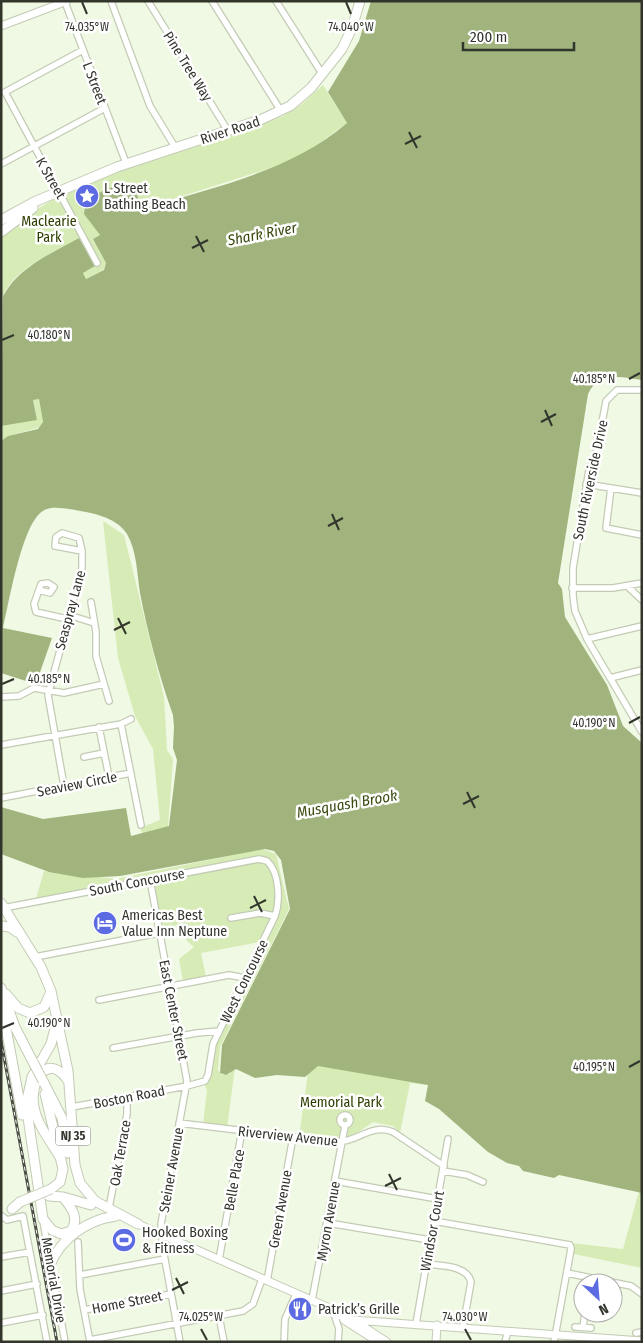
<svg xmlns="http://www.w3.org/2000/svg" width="643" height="1343" font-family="'Fira Sans Condensed',sans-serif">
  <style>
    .green { fill: #d7ebb6 }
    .water { fill: #a1b47e }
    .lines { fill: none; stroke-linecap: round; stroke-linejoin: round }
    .minor-casing { stroke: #c3cbb5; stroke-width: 8 }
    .major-casing { stroke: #c3cbb5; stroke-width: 9 }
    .highway-casing { stroke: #c3cbb5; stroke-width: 11 }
    .minor { stroke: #fff; stroke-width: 5.5 }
    .major { stroke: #fff; stroke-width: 7 }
    .highway { stroke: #fff; stroke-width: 9 }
    .rail-casing { stroke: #4a4e44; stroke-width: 3 }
    .rail { stroke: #fff; stroke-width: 1; stroke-dasharray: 4; stroke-linecap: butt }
    .highway-bridge-casing { stroke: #c3cbb5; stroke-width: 11; stroke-linecap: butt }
    .highway-bridge { stroke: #fff; stroke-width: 9 }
    .ticks { fill: none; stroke: #32352c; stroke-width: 2 }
    .labels { text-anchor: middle; stroke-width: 5; stroke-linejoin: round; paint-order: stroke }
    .shield { fill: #fff; stroke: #70726b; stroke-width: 1 }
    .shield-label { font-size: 12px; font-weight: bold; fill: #32352c }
    .street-label { font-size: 14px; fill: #32352c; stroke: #fff }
    .poi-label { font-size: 14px; fill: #32352c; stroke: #fff; text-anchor: start }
    .park-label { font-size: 14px; fill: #2d3d00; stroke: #fff }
    .water-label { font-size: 15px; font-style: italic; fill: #394a0e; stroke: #fff }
    .ticks-label { font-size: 12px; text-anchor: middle; fill: #32352c; stroke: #fff; stroke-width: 5; stroke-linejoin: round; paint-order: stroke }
  </style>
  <rect width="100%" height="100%" fill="#f0f9e3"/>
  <!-- green -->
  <path class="green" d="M323,85L347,123L311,149L289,162L142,209L135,189L95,226L100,235L93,239L106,263L103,270L86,279L83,273L95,266L79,238C51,254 13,268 1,300V236C77,168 192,155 283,116L301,105Z
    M39,399L43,422L41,427L8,436L1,441V426L37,419L33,400Z
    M103,521L124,535L164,697L167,750L173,759L168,827L143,835L140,828L160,820L153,749L135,716L118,658Z
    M262,849L276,854L289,909L220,1047L218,1070L222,1075L230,1073L235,1067L227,1128L203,1125L207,1090L203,1081L210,1048L260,942L201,953L206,977L183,981L179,959L194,947L187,941L183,923L157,932L148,879L36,899L44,871L116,879Z
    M318,1062L407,1076L427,1085L410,1083L400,1133L393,1126L373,1122L344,1142L299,1137L308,1073Z
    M639,1191L642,1193V1268L569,1253L571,1243L623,1249Z"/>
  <!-- water -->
  <path class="water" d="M371,1H642V380C621,377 598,371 588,394L558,583L562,589L565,617L607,685L623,726L642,743V1193L559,1175L554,1178L523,1171L519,1166L507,1163L488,1152L439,1109L425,1101L428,1085L318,1066L305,1077L277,1075L255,1078L236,1069L226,1075L220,1073L222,1045L290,909L281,860L274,851L265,849L120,876L83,878L49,872L1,854V807L43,819L126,808L131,836L169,826L177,760L173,748L174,727L173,715C159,676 148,634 140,593C137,574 137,551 127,534C116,516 88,512 69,509C61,508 50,506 43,511C22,523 9,603 3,628L52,638L38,678L30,677L29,682L1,673V441L8,436L38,429L43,422L39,399L33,400L37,420L1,426L3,296C19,267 50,254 79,238L95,266L83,273L86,279L104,270L106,263L93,239L100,235L84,214C85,193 115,185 132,183L143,209C213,187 290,172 347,123L328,92L359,41Z"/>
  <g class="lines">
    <!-- minor casing -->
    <g class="minor-casing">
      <path id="minor" d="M111,1L150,106L175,147
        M148,1L228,131
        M212,1L281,111
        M276,1L323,75
        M65,2L126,163
        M83,50L5,92L97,263
        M1,164L105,108
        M642,390H617L606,401L597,450L589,470L573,568V596L575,611L587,639L642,732
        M586,484L642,493
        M611,488L606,528L642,535
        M62,533L79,538L82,551L55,546L56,537Z
        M627,586L642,600
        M572,588H613L642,583
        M39,590L50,593L54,587L48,583L41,584L34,604L36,612L67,619
        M91,602L96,632V656L109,701
        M69,615L94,623
        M587,639L642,626
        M610,678L642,670
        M1,697L19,696L34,688L64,693L104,684
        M121,724L141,825
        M99,727L109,777
        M1,745L121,724L131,719
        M84,757L104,753
        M64,786L48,695L82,568V551
        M1,798L131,773
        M150,880L187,1081L161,1224L163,1249L180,1342
        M3,908L259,859L267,861C280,873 280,901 275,916L213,1044L208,1075L205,1081L187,1086L72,1107
        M231,918L260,913L275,916
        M35,957L159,933
        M99,1000L229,975L245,978
        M113,1048L197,1033L219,1031
        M340 1120a5 5 0 1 1 10 0a5 5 0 1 1-10 0Z
        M179,1123L337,1142C358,1142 371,1123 393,1132L444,1166
        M443,1171L467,1175L483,1182
        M335,1181L438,1199
        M109,1208L127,1114V1098
        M2,1216L7,1220L23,1216L47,1342
        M43,1221L65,1342
        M434,1221L570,1245L571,1249L554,1342
        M328,1223L430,1240
        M78,1242L80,1289L90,1342
        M1,1257L30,1252
        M219,1260L242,1130
        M426,1264C441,1266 467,1265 471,1282L463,1327
        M567,1273L631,1286L642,1294
        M80,1275L165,1259
        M267,1281L293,1137
        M1,1291L37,1284
        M312,1300L345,1126
        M84,1310L171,1294
        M334,1314L339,1329L338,1342
        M219,1316L224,1342
        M1,1323L43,1315
        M416,1324L448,1139
        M575,1327L591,1328
        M583,1327L585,1313
        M636,1333L642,1332
        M90,1340L243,1311L253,1304L262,1279
        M284,1342L285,1319L296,1294
        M505,1342L508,1331"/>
    </g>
    <!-- major casing -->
    <g class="major-casing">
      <path id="major" d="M1,26L67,1
        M138,1224L341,1313
        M334,1314L353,1320L642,1341
        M344,1320L378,1342
        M355,1321L387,1342
        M436,1342L437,1325"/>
    </g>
    <!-- highway casing -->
    <g class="highway-casing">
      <path id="highway" d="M1,220L34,202L117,167L260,120L290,106L311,88L342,49L352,28L360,1
        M1,232L33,208
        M1,903L41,967L51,991L68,1071L75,1165L80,1183L95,1201L138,1224
        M1,926L10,927L17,932
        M1,988L15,1027L33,1062
        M6,994L18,1008L30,1013L44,1007L51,992
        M1,1000L22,1115
        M57,1020L51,1044L32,1077L26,1104L43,1219L52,1230L61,1234L71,1231C80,1218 71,1207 63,1197
        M43,1081L62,1118L68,1153
        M45,1094L63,1169L60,1182L51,1189
        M61,1159C52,1143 37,1125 34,1107C29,1081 48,1050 69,1082
        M49,1196L63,1197L91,1205
        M12,1209L20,1202
        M50,1265C61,1238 87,1220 116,1216"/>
    </g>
    <!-- minor -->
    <use href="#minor" class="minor"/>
    <!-- major -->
    <use href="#major" class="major"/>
    <!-- highway -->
    <use href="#highway" class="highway"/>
    <!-- rail casing -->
    <g class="rail-casing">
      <path id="rail" d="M1,1041L57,1342"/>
    </g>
    <!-- rail -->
    <use href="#rail" class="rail"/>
    <!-- highway-bridge casing -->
    <g class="highway-bridge-casing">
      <path id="highway-bridge" d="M33,1062L43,1081
        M20,1202L51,1189"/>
    </g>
    <!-- highway-bridge -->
    <use href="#highway-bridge" class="highway-bridge"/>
  </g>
  <!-- ticks -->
  <path class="ticks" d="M82,2L87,14M346,2L351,14M409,132L417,148M405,144L421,136M196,236L204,252M192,248L208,240M2,340L14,335M629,379L640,373M545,410L552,426M541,422L556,414M332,514L339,530M328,526L343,518M118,618L126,634M114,630L130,622M2,684L14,679M629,723L640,717M467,792L475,808M463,804L479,796M254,896L262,912M250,908L266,900M2,1028L14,1023M629,1067L640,1061M389,1174L397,1190M385,1186L401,1178M176,1278L184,1294M172,1290L188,1282M201,1329L207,1340M465,1329L471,1340"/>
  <!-- icons -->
  <defs>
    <g id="sight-disc" transform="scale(1.25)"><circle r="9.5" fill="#5d6be2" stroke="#fff"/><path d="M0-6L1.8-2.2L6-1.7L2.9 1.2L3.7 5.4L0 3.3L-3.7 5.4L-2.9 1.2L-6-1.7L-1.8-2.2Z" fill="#fff"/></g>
    <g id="hotel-disc" transform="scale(1.25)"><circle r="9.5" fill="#5d6be2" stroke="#fff"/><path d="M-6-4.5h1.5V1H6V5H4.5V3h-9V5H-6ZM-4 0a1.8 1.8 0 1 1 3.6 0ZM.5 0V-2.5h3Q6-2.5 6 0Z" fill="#fff"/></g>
    <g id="stadium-disc" transform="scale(1.25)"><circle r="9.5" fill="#5d6be2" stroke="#fff"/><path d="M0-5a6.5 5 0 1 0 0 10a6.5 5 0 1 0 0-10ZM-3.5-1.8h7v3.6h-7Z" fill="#fff"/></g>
    <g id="restaurant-disc" transform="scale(1.25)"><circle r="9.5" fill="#5d6be2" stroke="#fff"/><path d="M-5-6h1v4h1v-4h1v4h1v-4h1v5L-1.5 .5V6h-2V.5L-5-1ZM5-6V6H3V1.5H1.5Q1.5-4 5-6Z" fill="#fff"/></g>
  </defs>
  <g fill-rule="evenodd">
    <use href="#sight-disc" x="87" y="196"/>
    <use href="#hotel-disc" x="105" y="923"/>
    <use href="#stadium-disc" x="124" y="1240"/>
    <use href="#restaurant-disc" x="300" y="1309"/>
  </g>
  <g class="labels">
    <!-- shield labels -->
    <rect class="shield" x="55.5" y="1126.5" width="35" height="19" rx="4"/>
    <g class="shield-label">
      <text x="73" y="1140">NJ 35</text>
    </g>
    <!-- street labels -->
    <g class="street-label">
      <text transform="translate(188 66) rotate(58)" y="5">Pine Tree Way</text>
      <text transform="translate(95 83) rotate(69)" y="5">L Street</text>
      <text transform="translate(230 130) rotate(-18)" y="5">River Road</text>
      <text transform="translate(51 178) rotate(60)" y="5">K Street</text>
      <text transform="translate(590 480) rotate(-78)" y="5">South Riverside Drive</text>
      <text transform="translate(70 610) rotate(-75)" y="5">Seaspray Lane</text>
      <text transform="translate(77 784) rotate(-11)" y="5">Seaview Circle</text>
      <text transform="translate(137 882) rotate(-11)" y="5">South Concourse</text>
      <text transform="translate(244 981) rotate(-64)" y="5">West Concourse</text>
      <text transform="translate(174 1010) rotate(79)" y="5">East Center Street</text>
      <text transform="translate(129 1097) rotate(-11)" y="5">Boston Road</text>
      <text transform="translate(288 1136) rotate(6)" y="5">Riverview Avenue</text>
      <text transform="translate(120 1153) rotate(-80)" y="5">Oak Terrace</text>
      <text transform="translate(171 1170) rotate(-80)" y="5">Steiner Avenue</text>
      <text transform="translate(234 1180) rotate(-80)" y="5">Belle Place</text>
      <text transform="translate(280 1209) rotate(-80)" y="5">Green Avenue</text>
      <text transform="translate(328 1221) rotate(-80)" y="5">Myron Avenue</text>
      <text transform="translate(432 1231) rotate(-80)" y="5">Windsor Court</text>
      <text transform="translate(54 1280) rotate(80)" y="5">Memorial Drive</text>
      <text transform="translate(127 1302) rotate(-11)" y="5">Home Street</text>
    </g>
    <!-- poi labels -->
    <g class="poi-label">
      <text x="104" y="193">L Street<tspan x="104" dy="16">Bathing Beach</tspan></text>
      <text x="122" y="920">Americas Best<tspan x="122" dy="16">Value Inn Neptune</tspan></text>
      <text x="142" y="1237">Hooked Boxing<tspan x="142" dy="16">&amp; Fitness</tspan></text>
      <text x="318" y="1314">Patrick’s Grille</text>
    </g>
    <!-- park labels -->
    <g class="park-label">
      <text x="49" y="226">Maclearie<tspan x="49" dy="16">Park</tspan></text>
      <text x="341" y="1107">Memorial Park</text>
    </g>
    <!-- water labels -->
    <g class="water-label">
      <text transform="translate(262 234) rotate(-11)" y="5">Shark River</text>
      <text transform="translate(347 804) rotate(-10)" y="5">Musquash Brook</text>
    </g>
  </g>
  <g class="ticks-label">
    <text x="351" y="31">74.040°W</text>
    <text x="87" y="31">74.035°W</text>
    <text x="49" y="339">40.180°N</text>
    <text x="594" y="383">40.185°N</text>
    <text x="49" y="683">40.185°N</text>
    <text x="594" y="727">40.190°N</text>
    <text x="49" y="1027">40.190°N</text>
    <text x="594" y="1071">40.195°N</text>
    <text x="201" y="1321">74.025°W</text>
    <text x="465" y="1321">74.030°W</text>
  </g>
  <!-- border -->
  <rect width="643" height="1343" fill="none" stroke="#32352c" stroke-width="5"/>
  <!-- north arrow -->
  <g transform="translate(598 1298) rotate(154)"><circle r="24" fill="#ffffff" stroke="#adaeab"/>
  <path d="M0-4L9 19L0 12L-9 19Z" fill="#5d6be2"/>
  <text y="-8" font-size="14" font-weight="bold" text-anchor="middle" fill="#32352c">N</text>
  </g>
  <!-- scale -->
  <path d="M463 42v8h111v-8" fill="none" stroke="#32352c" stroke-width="2.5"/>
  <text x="470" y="42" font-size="15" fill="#32352c" stroke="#ffffff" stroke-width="4" paint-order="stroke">200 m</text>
</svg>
